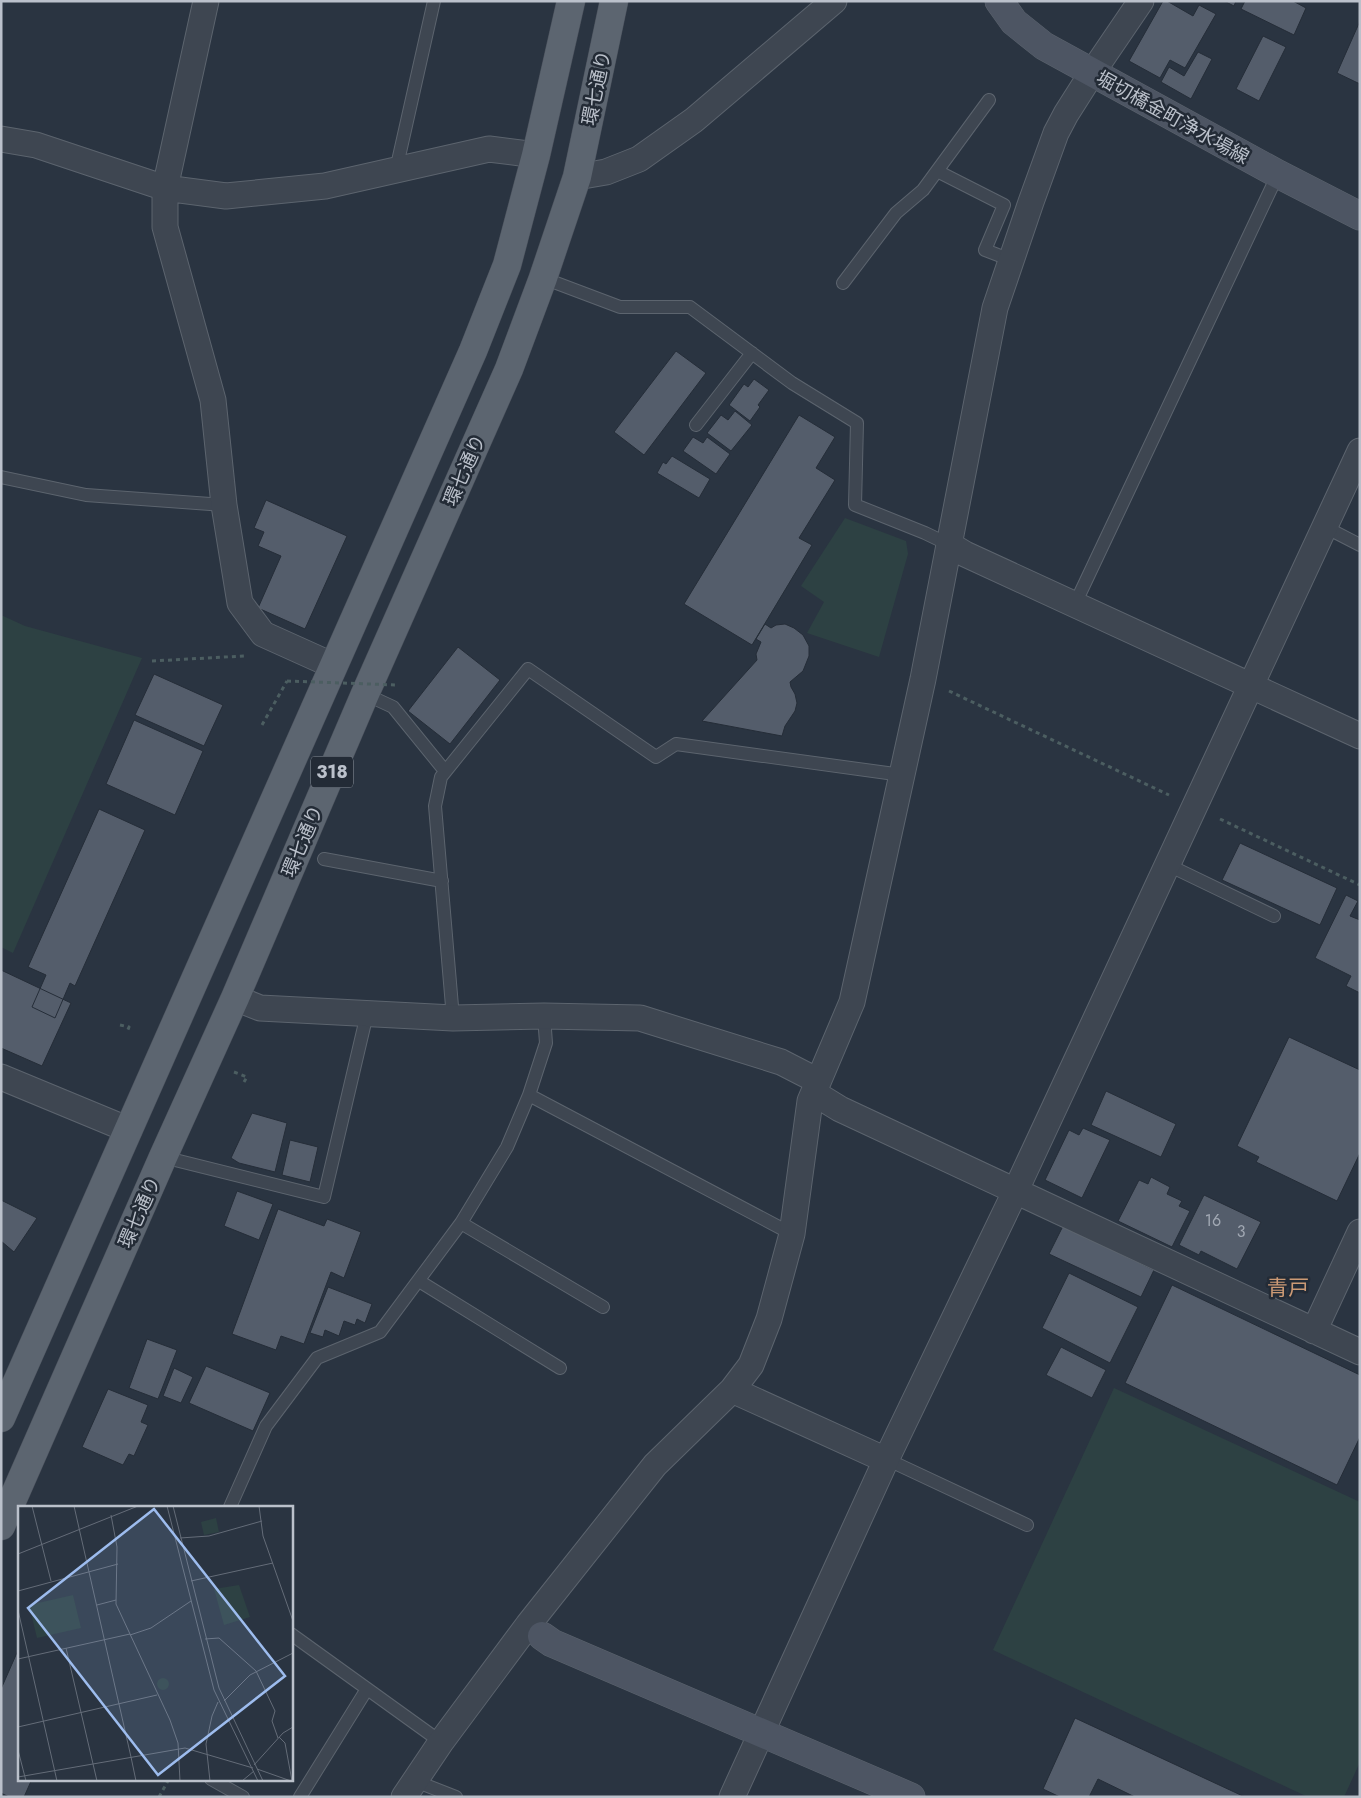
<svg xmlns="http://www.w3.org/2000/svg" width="1361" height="1798" font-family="Jost,'Noto Sans JP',sans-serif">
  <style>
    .green { fill: #2d4143 }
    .building { fill: #545d6b; stroke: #252d38 }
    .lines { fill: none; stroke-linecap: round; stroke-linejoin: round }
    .lane-casing { stroke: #5c646e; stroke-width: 14 }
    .street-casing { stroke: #5c646e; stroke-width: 27 }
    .secondary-casing { stroke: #5c646e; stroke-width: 29 }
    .primary-casing { stroke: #484f5a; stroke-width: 29 }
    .path { stroke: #4c5e61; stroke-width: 3; stroke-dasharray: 4 4; stroke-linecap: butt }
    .lane { stroke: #3e4651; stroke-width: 12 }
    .street { stroke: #3e4651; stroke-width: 25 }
    .secondary { stroke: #4d5563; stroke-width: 28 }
    .primary { stroke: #5c6570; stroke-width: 28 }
    .path-bridge { stroke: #4c5e61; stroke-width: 3; stroke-dasharray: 4 4; stroke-linecap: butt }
    .labels { text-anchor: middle; stroke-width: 5; stroke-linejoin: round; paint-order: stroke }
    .number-label { font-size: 16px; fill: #a1a8b3 }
    .shield { fill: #232b36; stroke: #8d949e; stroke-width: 1 }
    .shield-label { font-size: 18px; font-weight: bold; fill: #bbc1cb }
    .street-label { font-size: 19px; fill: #bbc1cb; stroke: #232b36 }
    .quarter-label { font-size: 21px; fill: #cc9a75; stroke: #232b36 }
    .inset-road { fill: none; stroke: #646c78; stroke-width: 1 }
    .view { fill: #9dbcee; fill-opacity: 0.15; stroke: #9dbcee; stroke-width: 2.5 }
    .inset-edge { fill: none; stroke: #bbc1cb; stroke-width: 2.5 }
  </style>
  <rect width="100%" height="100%" fill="#2a3441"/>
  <!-- green -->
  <path class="green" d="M845,518L906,541L908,554L879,657L807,633L824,602L801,586Z
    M1,615L25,626L142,658L13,953L1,947Z
    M1114,1388L1360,1502V1762L1344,1797H1308L993,1650Z"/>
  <!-- building -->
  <path class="building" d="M1163,1H1167L1193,16L1199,5L1216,14L1185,68L1170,60L1160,78L1129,61Z
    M1224,1H1236L1234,6Z
    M1245,1H1293L1306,8L1294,35L1241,9Z
    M1360,21V84L1337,73Z
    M1263,36L1286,47L1259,101L1236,89Z
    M1198,52L1212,59L1191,99L1161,82L1169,67L1184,76Z
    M676,351L706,373L644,455L614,432Z
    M754,379L769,390L758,405L760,407L750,421L729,405L744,384L748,387Z
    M735,411L752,425L731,451L707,433L721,415L728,420Z
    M799,415L835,437L816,468L835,480L799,538L812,545L752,645L684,604Z
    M693,437L703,443L707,437L730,454L716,474L683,451Z
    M672,456L710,479L699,498L657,473L663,462L666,464Z
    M266,500L347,536L305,629L258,608L281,556L258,546L264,532L254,528Z
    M765,624L771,628L776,625L785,624L794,628L803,635L809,646V656L803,671L790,682L791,687L795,694L797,703L795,711L785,726L782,736L702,721L757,660L756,654L761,642L756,639Z
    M458,647L500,680L450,744L408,711Z
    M154,674L223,705L204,746L135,715Z
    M134,720L203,751L175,815L106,784Z
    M99,809L145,830L75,986L70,983L55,1018L32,1007L46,975L28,967Z
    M1240,843L1337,888L1320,925L1222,880Z
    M1346,895L1358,901L1350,916L1360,920V993L1346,986L1351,976L1315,958Z
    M1,970L71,1003L42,1066L1,1048Z
    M1289,1037L1360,1070V1153L1337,1201L1256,1162L1259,1157L1237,1146Z
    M1106,1091L1176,1124L1161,1157L1091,1125Z
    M252,1113L287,1123L275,1172L239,1163L231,1158Z
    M1083,1128L1110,1140L1082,1198L1045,1180L1069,1130L1079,1135Z
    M290,1140L318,1147L310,1182L282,1175Z
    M1151,1177L1170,1187L1167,1194L1182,1201L1179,1206L1190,1211L1172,1247L1118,1221L1139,1180L1148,1184Z
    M237,1191L273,1204L259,1240L224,1226Z
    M1204,1195L1261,1222L1237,1269L1201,1251L1199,1255L1179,1245Z
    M1,1200L37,1218L14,1252L1,1241Z
    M278,1209L324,1226L327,1219L361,1232L344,1278L331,1272L304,1344L281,1336L276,1350L232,1334Z
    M1063,1226L1154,1270L1141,1297L1049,1254Z
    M1069,1273L1138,1307L1110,1363L1042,1328Z
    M1172,1285L1360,1375V1437L1337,1485L1125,1383Z
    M328,1287L372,1304L365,1323L357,1319L355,1325L344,1321L339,1336L325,1330L323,1337L310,1333Z
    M147,1339L177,1350L158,1399L129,1388Z
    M1061,1347L1106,1370L1092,1398L1046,1375Z
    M206,1366L270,1393L253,1431L189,1403Z
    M174,1368L193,1377L181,1403L163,1396Z
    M108,1389L148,1405L141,1422L148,1425L134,1456L129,1454L123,1465L82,1447Z
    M19,1648V1779H32L24,1797H9L1,1793V1689Z
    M1075,1718L1245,1797H1135L1098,1779L1089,1797H1060L1043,1789Z"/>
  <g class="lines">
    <!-- lane casing -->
    <g class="lane-casing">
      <path id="lane" d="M396,170L434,1
        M937,171L1004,205L985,250L1011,260
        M543,278L620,307H690L792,383L857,423L855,505L925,533L950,545
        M843,283L896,213L923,190L989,100
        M696,425L752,353
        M1,477L86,495L224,505
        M1325,527L1360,545
        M1075,604L1278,174
        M365,694L393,707L445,771
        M324,859L442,881
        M1166,864L1274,916
        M453,1018L435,806L441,777L528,669L656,757L676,744L902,775
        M529,1095L792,1234
        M163,1157L324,1197L367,1014
        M461,1223L603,1307
        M419,1281L560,1368
        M886,1460L899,1465L1027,1525
        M230,1507L266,1426L317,1358L380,1332L461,1223L507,1147L529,1095L546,1043L544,1016
        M291,1634L441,1742
        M211,1779L243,1797
        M415,1781L456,1797
        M300,1797L367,1689"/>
    </g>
    <!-- street casing -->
    <g class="street-casing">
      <path id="street" d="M206,1L165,188V227L213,400L224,505L240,603L263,634L334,666
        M1,139L36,145L165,188L226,196L325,186L489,149L536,155
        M577,177L606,172L639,159L694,120L834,1
        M950,545L965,554L1360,736
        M235,998L260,1008L453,1018L544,1016L640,1018L781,1062L818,1081
        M1,1077L129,1130
        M814,1093L840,1109L1360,1352
        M1314,1331L1360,1232
        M732,1390L886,1460
        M404,1797L441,1742L528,1625L655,1465L732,1390L751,1365L769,1319L792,1234L810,1101L852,1002L923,679L995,308L1031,202L1056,133L1066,114L1092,73L1141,1
        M732,1797L886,1460L1016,1190L1360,451"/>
    </g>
    <!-- secondary casing -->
    <g class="secondary-casing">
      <path id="secondary" d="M999,1L1014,22L1044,46L1278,174L1360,216
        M542,1636L552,1643L911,1797"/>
    </g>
    <!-- primary casing -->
    <g class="primary-casing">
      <path id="primary" d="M1,1418L473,351L507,265L536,155L571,1
        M1,1526L163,1157L235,998L365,694L509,369L543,278L577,177L614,1"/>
    </g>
    <!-- path -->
    <path class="path" d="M152,661L244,656
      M949,691L1169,795
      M262,725L287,681
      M1220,819L1360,885
      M120,1025L129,1027L127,1032
      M234,1072L247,1077L244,1082
      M159,1797L169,1779"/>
    <!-- lane -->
    <use href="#lane" class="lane"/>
    <!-- street -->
    <use href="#street" class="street"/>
    <!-- secondary -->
    <use href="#secondary" class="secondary"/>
    <!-- primary -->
    <use href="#primary" class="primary"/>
    <!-- path-bridge -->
    <path class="path-bridge" d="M287,681L397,685"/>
  </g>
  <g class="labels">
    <!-- number labels -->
    <g class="number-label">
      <text x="1213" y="1226">16</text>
      <text x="1241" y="1237">3</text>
    </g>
    <!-- shield labels -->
    <rect class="shield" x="311" y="756.5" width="42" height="31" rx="4"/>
    <g class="shield-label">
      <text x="332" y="778">318</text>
    </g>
    <!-- street labels -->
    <g class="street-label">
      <text transform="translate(596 88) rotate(-78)" y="7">環七通り</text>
      <text transform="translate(1173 117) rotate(29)" y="7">堀切橋金町浄水場線</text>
      <text transform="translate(464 470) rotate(-66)" y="7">環七通り</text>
      <text transform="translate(302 841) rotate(-67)" y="7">環七通り</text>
      <text transform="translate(139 1212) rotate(-66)" y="7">環七通り</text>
    </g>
    <!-- quarter labels -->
    <g class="quarter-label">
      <text x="1288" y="1295">青戸</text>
    </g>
  </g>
  <!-- overview -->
  <g transform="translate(18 1506)">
    <rect width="275" height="275" fill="#2a3441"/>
    <path d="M198,12L201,26L186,29L183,16ZM221,79L232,111L206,119L196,83ZM55,89L63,122L19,132L11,99ZM139 178a6 6 0 1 1 12 0a6 6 0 1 1-12 0Z" fill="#2d4143"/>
    <path class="inset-road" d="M14,0L33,75M56,0L113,251M149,0L196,184L240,275M155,0L201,182L245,275M241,0L245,30L275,115M93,9L99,41L98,98L152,214L160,237L162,275M162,32L191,30L244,15M0,48L120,0M173,75L255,57M0,85L100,58M79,99L98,94M0,104L39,275M112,129L133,122L173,95M187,133L201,132L238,165L257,205L254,215L260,232M48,142L79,275M0,153L112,128M206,195L232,169L275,147M0,221L139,189M261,231L267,237L274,275M0,244L8,275M113,251L118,275M236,259L265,227L275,221M239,263L273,275M0,271L167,242L235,262M192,275L188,238L194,210L200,196M224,275L236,265"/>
    <path class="view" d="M136,3L267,170L140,269L10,102Z"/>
    <rect width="275" height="275" class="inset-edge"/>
  </g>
  <!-- border -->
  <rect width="1361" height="1798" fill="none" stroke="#bbc1cb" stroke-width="5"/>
</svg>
